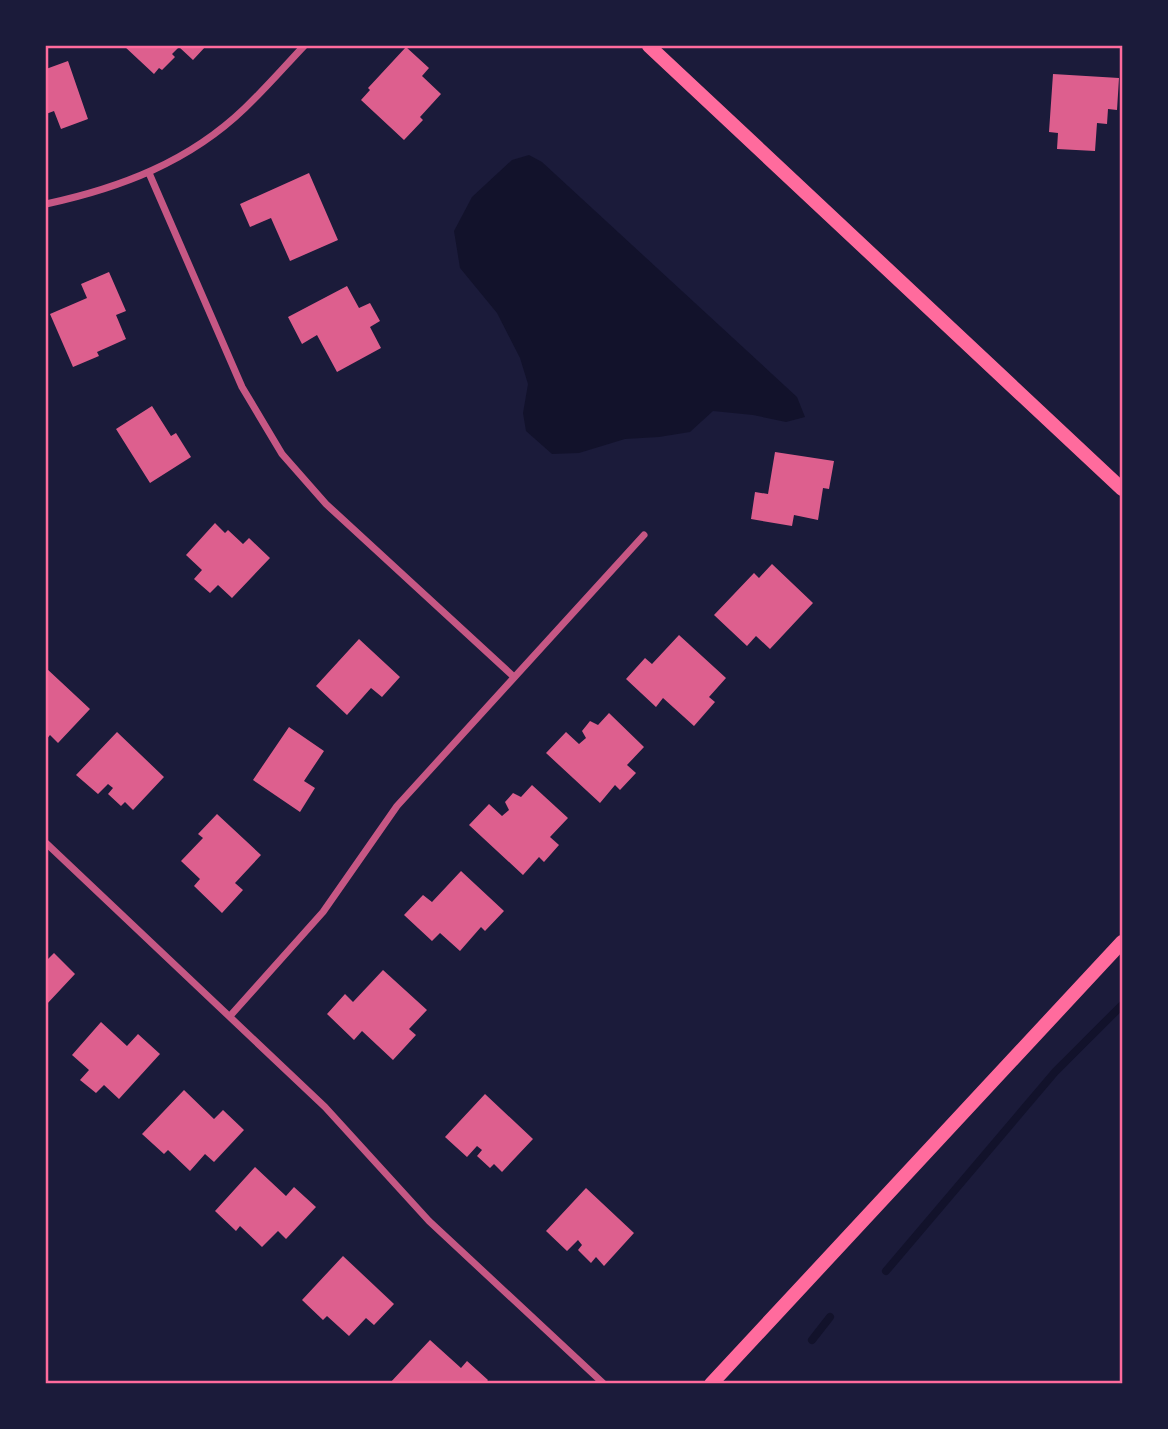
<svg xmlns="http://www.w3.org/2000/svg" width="1168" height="1429" font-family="'Golos Text',sans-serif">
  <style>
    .water { fill: #12122b }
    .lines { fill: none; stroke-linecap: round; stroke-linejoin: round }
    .stream { stroke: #12122b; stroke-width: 8 }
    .building { fill: #dd5f8e }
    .minor { stroke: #c65784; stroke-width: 7 }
    .secondary { stroke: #ff6b9d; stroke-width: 14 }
    .neatline { fill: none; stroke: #ff6b9d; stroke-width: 2.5 }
  </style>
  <rect width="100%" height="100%" fill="#1b1b3a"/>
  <!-- water -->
  <path class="water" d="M529,155L542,162L797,397L805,417L786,422L753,415L713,411L690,432L659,437L625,439L579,453L552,454L526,431L523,413L528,384L520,358L497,313L460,268L454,231L472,197L512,160Z"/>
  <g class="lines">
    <!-- stream -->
    <path class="stream" d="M886,1271L1055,1072L1122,1005
      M812,1340L830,1317"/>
  </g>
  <!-- building -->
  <path class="building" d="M124,46H206L193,60L179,47L172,54L175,57L162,70L159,68L154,74Z
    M406,47L429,68L422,76L441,94L420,117L423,120L404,140L361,100L370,90L368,88Z
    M68,61L88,119L61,129L54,111L46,114V69Z
    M1053,74L1119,78L1117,110L1108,109L1107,124L1097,123L1095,151L1057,149L1058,133L1049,132Z
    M309,173L338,240L290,261L271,218L250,227L240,204Z
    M109,272L126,311L116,315L126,339L97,352L99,356L73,367L50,314L87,298L81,284Z
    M347,286L359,308L370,303L380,321L370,327L381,348L337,372L317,335L302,344L288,317Z
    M152,406L171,436L176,433L191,457L150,483L116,429Z
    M775,452L834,461L829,489L823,488L818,520L794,515L792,526L751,519L755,492L768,494Z
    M215,523L225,533L228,530L243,544L249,538L270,558L232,598L218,585L210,593L194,579L202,570L186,555Z
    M772,564L813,603L770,649L756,636L747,646L714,615L754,573L759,578Z
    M679,635L726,678L709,697L715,702L694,726L663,698L656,707L626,679L645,658L652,664Z
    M359,639L400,677L382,697L371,688L347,715L316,686Z
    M46,668L90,709L58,743L50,735L46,740Z
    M609,713L644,747L627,765L636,773L620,790L615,785L600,803L546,753L566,732L579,744L586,738L582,731L590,721L598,725Z
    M289,727L324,751L304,781L315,788L300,812L253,780Z
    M117,732L164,777L133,810L125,802L121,806L108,794L113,788L108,784L98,794L76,775Z
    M532,785L568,818L550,837L559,845L544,862L539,857L523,875L469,825L489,804L502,816L509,810L505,802L513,793L521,797Z
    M217,814L261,855L235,883L243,890L222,913L194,886L200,879L181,861L203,838L198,834Z
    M461,871L504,911L485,931L481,927L460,951L440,933L432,941L404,915L423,895L432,902Z
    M54,953L75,974L46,1005V961Z
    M383,970L427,1010L409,1029L416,1035L393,1060L362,1031L354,1040L327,1014L345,994L353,1002Z
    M101,1022L127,1046L138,1034L160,1054L119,1099L104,1085L96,1093L80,1080L89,1070L72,1055Z
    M184,1090L214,1119L223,1110L244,1130L214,1162L205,1154L190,1171L168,1150L164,1154L142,1134Z
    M485,1094L533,1139L502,1172L494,1164L490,1168L477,1156L482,1150L477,1146L467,1157L445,1137Z
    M255,1167L286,1196L294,1187L316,1207L286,1239L278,1231L262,1247L240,1226L236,1231L215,1211Z
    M586,1188L634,1233L604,1266L596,1257L591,1263L578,1250L582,1245L578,1240L567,1251L546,1231Z
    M343,1256L394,1304L374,1325L366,1318L349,1336L327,1316L323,1320L302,1300Z
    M430,1340L461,1368L467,1361L488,1380L485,1384H389Z"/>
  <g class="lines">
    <!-- minor -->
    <path class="minor" d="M149,173L242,387L282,454L326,504L514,677
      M46,204C120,188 189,162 245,108C266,88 285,66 304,46
      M46,843L325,1107L429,1221L604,1384
      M230,1016L323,912L397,806L644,535"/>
    <!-- secondary -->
    <path class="secondary" d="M649,46L1122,489
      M711,1384L1122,942"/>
  </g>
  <!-- border -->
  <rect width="1168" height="1429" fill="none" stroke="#1b1b3a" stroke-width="94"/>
  <rect x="47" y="47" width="1074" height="1335" class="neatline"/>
</svg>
